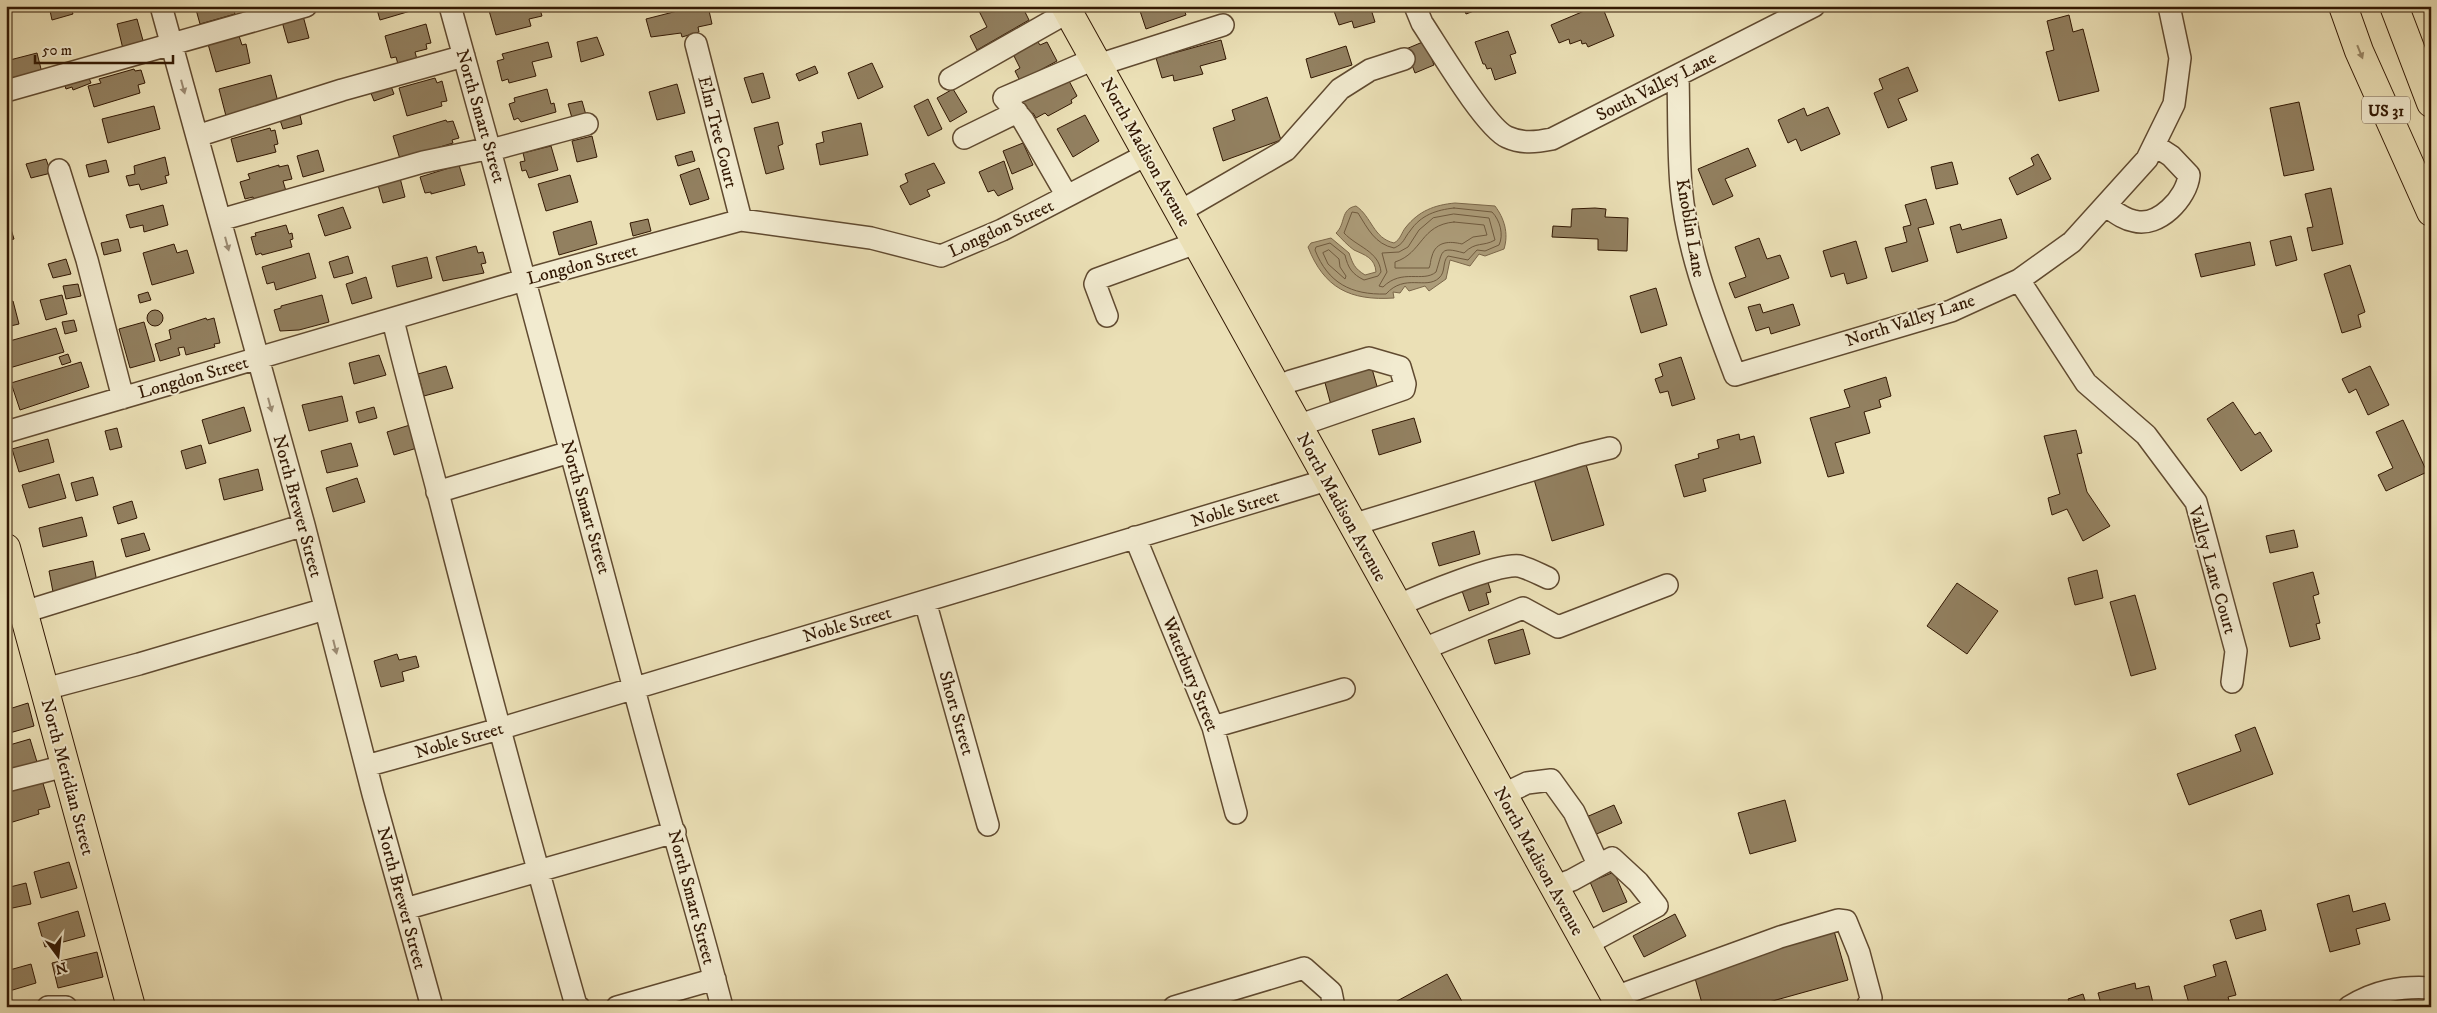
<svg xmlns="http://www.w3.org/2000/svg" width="2437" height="1013" font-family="'IM FELL DW Pica',serif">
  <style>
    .water { fill: #ac9c79; stroke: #7b674a }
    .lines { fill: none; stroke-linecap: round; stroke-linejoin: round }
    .shore { stroke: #6f5a3e; stroke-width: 1 }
    .building { fill: #928060; stroke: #321803 }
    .minor-casing { stroke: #604a30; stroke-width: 24 }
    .major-casing { stroke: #321803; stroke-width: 30 }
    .minor { stroke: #f2ebd0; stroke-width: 21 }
    .major { stroke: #ebe0b6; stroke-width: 28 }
    .oneway { fill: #988665 }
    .oneway2 { fill: #9c8c74 }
    .labels { text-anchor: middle; stroke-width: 4; stroke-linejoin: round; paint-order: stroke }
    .shield { fill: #f2ebd0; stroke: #6c5740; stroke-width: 1 }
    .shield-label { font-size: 16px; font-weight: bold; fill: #321803 }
    .street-label { font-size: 18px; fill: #321803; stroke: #f2ebd0 }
  </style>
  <rect width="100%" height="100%" fill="#ebe0b6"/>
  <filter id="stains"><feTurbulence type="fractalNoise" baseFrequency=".004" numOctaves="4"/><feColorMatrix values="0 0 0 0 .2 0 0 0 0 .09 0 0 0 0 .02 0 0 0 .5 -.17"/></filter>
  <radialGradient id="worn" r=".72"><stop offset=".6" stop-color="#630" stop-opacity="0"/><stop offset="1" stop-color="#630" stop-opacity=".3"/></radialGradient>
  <!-- water -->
  <path class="water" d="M1455,203L1495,206C1504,218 1509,233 1504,249L1485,256L1479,254L1470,266L1450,260L1446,279L1429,291L1425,286L1409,291L1405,286L1400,293L1393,292L1394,298C1350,301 1324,288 1308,247L1311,243L1331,238L1349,253C1353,264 1354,268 1365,275L1376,272C1375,258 1365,255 1354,250C1348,246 1341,238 1336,233C1346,224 1340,209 1356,206C1372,217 1373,238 1394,243C1401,239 1401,233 1406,227C1419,211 1434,205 1455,203Z"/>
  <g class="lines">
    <!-- shore -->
    <path class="shore" d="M1454,208L1492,212C1500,220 1504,235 1499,245L1485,251L1477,250L1468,260L1448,256C1442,262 1446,272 1439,278C1426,290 1405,273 1386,294C1351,295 1328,283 1315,250L1316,247L1330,243L1345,255C1348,268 1352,274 1364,280L1378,276L1381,272C1379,251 1357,247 1344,233L1352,212L1358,213C1368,229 1375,244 1394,248C1404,244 1404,238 1410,231C1421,215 1436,210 1454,208Z
      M1454,214L1489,218L1495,240C1483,247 1476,241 1464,253C1439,246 1443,251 1436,272C1423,283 1402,268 1383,287L1379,286L1387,272L1382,253L1399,252L1408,247L1419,230L1433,218Z
      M1454,222L1484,225L1487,235L1473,237L1462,244C1450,241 1436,241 1432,256C1430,261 1431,264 1429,268H1395V262C1423,253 1420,225 1454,222Z
      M1329,250L1339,259L1340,267L1346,276L1345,279L1328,264L1323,253Z"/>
  </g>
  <!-- building -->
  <path class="building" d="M49,6H70L73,14L52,20Z
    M195,6H233L235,14L200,24Z
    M376,6H424V7L380,20Z
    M539,6L542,16L529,19L531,26L496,35L488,7Z
    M697,6H708L712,24L698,27L699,32L682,37L681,33L651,37L646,19Z
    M987,6H1022L1029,20L977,50L970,36L987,27L979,11Z
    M1153,6H1183L1186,15L1146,29L1140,11Z
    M1349,6H1370L1375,22L1354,28L1352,21L1339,25L1334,11Z
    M1463,6H1487L1466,14Z
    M1596,6H1602L1614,36L1588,47L1586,43L1582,44L1581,40L1570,44L1569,39L1559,43L1551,25Z
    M302,12L309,38L288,43L281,18Z
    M2069,15L2073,32L2083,29L2099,91L2059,101L2046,52L2054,50L2047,21Z
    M137,19L144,44L123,49L117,24Z
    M426,24L431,43L426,44L427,49L415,52L418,63L399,68L396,57L391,58L385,36Z
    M1508,31L1516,53L1510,55L1516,73L1495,80L1491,68L1487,69L1485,64H1483L1475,42Z
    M239,36L242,45L246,44L250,63L216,72L208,44Z
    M597,37L604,55L581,62L577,42Z
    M1221,40L1226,59L1200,66L1203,74L1174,81L1173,75L1162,78L1156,58Z
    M1425,41L1434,65L1415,73L1406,49Z
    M548,42L552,57L532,62L536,76L509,83L508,79L502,81L497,61L504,59L502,54Z
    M1038,42L1040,45L1047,42L1057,61L1020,81L1015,71L1020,68L1013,54Z
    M1346,46L1352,65L1311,78L1306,59Z
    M37,53L42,73L10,84L6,61Z
    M872,63L883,87L858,99L848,73Z
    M815,66L818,73L799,81L796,74Z
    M1908,67L1918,91L1898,99L1907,120L1888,128L1874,93L1883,89L1879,79Z
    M134,69L135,71L141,70L145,83L138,85L140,93L94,107L88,86L101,83L99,79Z
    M86,71L91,83L73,90L72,87L66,89L64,83Z
    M763,73L770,98L752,103L744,78Z
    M271,75L278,102L226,116L219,89Z
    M435,78L437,83L442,81L447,101L441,102L442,106L407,116L399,88Z
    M1068,79L1077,96L1071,100L1072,103L1048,116L1045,113L1036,118L1033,113L1029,115L1019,101Z
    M389,81L394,94L374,101L369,88Z
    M677,84L685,113L657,120L649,92Z
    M547,89L551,104L554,103L556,112L521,122L518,118L514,120L509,104L515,102L514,98Z
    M953,89L967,112L950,122L937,98Z
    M1267,97L1281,140L1223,161L1213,128L1235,120L1232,110Z
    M928,99L942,129L928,136L914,106Z
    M582,101L586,115L572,118L568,104Z
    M2299,102L2314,170L2284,176L2270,108Z
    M154,106L160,129L108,143L102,119Z
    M1828,107L1840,134L1801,151L1796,139L1788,143L1778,120L1804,108L1807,116Z
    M299,111L302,124L283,129L279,117Z
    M1085,115L1099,141L1073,157L1057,129Z
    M446,120L447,122L453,121L459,138L452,140L453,143L400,159L393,136Z
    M778,122L783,144L778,146L784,169L766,174L754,128Z
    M861,123L868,155L820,165L816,144L824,142L822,132Z
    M270,128L271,131L275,130L278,144L274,145L276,152L237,162L231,139Z
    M592,136L597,157L577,162L572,141Z
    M1023,143L1033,165L1012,174L1003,151Z
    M551,146L558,170L529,178L526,170L522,171L520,162L525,161L523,153Z
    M1748,148L1756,166L1725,179L1733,196L1713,205L1698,169Z
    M318,150L324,171L303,177L297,156Z
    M692,151L695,161L678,166L675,156Z
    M2038,154L2051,179L2017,195L2009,178L2034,165L2031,158Z
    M165,157L169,175L165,176L167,183L141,190L139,184L129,186L126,176L135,174L134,166Z
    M46,159L51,173L31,178L26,164Z
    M106,160L109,172L89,177L86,165Z
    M1004,161L1013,189L998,196L994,190L988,192L979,172Z
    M1952,162L1958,184L1936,189L1931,167Z
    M934,163L945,183L927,190L930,196L910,205L900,186L908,182L905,174Z
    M279,165V167L288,165L292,179L283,181L286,191L254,200L253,197L245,199L240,182L250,179L248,174Z
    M459,165L465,185L431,194V192L425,193L420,177Z
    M699,168L709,199L690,205L680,175Z
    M570,175L578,202L546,211L538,184Z
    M400,178L405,197L383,203L378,185Z
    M2331,188L2343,244L2312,251L2307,228L2313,227L2305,194Z
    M1926,199L1934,224L1918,228L1928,261L1892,272L1885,248L1907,242L1903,227L1911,225L1905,205Z
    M163,205L168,225L144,232L143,225L130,228L126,215Z
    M343,207L351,228L325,236L318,215Z
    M1595,208L1606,209L1605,217L1628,218L1627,251L1598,250V239L1552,237L1553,226L1571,227L1572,209Z
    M6,213L14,239L6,241Z
    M648,219L651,231L633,236L630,223Z
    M2001,219L2007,238L1957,253L1950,227L1960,224L1962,230Z
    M591,221L597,244L559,255L553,232Z
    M286,225L289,234L292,233L293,239L290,240L292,247L262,255L261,253L256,255L251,237L256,236L255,233Z
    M2291,236L2297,260L2276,266L2270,241Z
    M1759,238L1767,259L1780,255L1789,278L1735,298L1729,283L1746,277L1735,247Z
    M118,239L121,251L104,255L101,243Z
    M1856,241L1867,278L1847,284L1844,273L1831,277L1823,251Z
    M2250,242L2255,265L2201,277L2195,254Z
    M174,244L177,253L187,250L194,273L152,285L143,253Z
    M476,246L478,253L483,252L486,263L481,264L484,273L443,281L436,257Z
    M309,253L316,278L276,290L274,282L267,284L262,267Z
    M348,256L353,273L334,278L329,262Z
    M427,257L432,278L397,287L392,266Z
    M66,259L71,274L53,278L48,264Z
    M2350,265L2365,312L2358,315L2361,327L2342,333L2324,274Z
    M366,277L372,298L352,304L346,284Z
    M78,284L81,296L66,299L63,286Z
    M1656,288L1667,325L1641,333L1630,296Z
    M148,292L151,300L140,303L138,295Z
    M62,295L67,314L46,320L40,300Z
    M322,295L329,322L299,330L280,331L274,310L281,308V306Z
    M13,301L19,324L6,327V303Z
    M1760,304L1763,313L1793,304L1800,325L1771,334L1769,327L1756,331L1748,307Z
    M147 318a8 8 0 1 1 16 0a8 8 0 1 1-16 0Z
    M206,318L207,320L214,318L220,343L214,344L215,347L186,355L184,347L178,348L180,355L160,361L155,344L171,339L169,330Z
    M74,320L77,331L65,334L62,322Z
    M144,322L155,361L130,368L119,329Z
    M56,328L64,352L6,369V342Z
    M68,354L71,362L62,365L59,357Z
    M379,355L386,375L354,384L349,363Z
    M1681,357L1695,399L1672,406L1668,391L1660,393L1655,379L1663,376L1659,364Z
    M81,362L89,387L20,410L11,383Z
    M1371,365L1378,390L1331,405L1324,379Z
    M446,366L453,388L424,396L418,374Z
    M2370,366L2389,405L2368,415L2356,389L2349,393L2342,379Z
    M1886,377L1891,396L1879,400L1881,407L1864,412L1870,433L1835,443L1844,473L1828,477L1810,418L1850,407L1844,390Z
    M342,396L348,421L309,431L302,405Z
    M2233,402L2255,435L2260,432L2272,451L2241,471L2207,419Z
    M244,407L251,431L209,444L202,420Z
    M374,407L377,418L359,423L356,412Z
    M1414,418L1421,442L1379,455L1372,430Z
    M2403,420L2427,472L2386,491L2378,475L2393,468L2376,432Z
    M410,425L417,448L394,455L387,432Z
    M117,428L122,447L110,450L105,431Z
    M2076,430L2082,453L2077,454L2087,492L2110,526L2083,541L2067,509L2052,515L2048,498L2060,494L2044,436Z
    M1739,434L1740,440L1754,436L1761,463L1703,479L1706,491L1684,497L1675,465L1699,458L1698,454L1719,448L1717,440Z
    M48,439L54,462L19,472L12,449Z
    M351,443L358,466L327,473L321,451Z
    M201,445L206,463L186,469L181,451Z
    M1585,461L1604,525L1552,541L1533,476Z
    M258,469L263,490L224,500L219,479Z
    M59,474L66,498L29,508L22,485Z
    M93,477L98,495L76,501L71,483Z
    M357,478L365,502L333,512L326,488Z
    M132,501L137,518L118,524L113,507Z
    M82,517L87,536L43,547L39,528Z
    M2294,530L2298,547L2270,553L2266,536Z
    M1474,531L1480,554L1439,566L1432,543Z
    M144,533L150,550L126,557L121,539Z
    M93,561L97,582L53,592L49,571Z
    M2097,570L2103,598L2075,605L2068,578Z
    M2313,572L2319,594L2313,596L2320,623L2316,624L2320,639L2290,647L2273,583Z
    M1487,579L1491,592L1486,593L1489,604L1469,611L1461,588Z
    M1957,583L1998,611L1967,654L1927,626Z
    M2135,595L2156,669L2131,676L2110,602Z
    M1523,629L1530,654L1495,664L1488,640Z
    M397,654L399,660L416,656L419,667L402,672L404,681L381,687L374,661Z
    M28,703L34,726L6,734V710Z
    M2255,727L2273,774L2189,805L2177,774L2241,751L2235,735Z
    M30,739L37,762L6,771V746Z
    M42,780L50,807L38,810L39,814L6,824V791Z
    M1785,800L1796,841L1750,854L1738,813Z
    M1614,805L1622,823L1592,836L1584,818Z
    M69,862L77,888L41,898L34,872Z
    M1614,872L1627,902L1603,912L1590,882Z
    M26,883L31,904L8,909L6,888Z
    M2349,895L2353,912L2385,903L2390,920L2356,929L2360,944L2330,952L2317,904Z
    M2261,910L2266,930L2236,939L2230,920Z
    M78,911L85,936L45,947L38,923Z
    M1675,914L1686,936L1644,957L1633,936Z
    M1834,931L1848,980L1751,1007H1703L1693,971Z
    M97,952L103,977L58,988L52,963Z
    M2226,961L2236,995L2228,997L2231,1007H2211L2210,1003L2190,1007L2184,986L2216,976L2213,965Z
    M31,964L36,983L6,992V971Z
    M1447,974L1465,1007H1386Z
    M2135,983L2136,989L2149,986L2154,1007H2102L2098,993Z
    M2083,994L2087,1007H2066L2070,1006L2068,999Z"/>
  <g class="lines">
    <!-- minor casing -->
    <g class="minor-casing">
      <path id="minor" d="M161,6L304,525L373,794L432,1007
        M450,6C513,232 574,459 633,685C661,793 694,899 722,1007
        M1415,6L1422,23C1438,47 1485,127 1507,137C1522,144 1537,142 1552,139L1814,6
        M696,44L741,220
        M1098,65L1223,25
        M1678,75C1679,112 1678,149 1681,186C1687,252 1712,314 1735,375L1951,311L2019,280L2072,242L2147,159L2174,104L2180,58L2169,6
        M950,79L1068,12
        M6,91L306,6
        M197,136L342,90L464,56
        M964,138L1017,112
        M491,150L587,124
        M59,170L87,260L123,398
        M1067,196L1023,120L1004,98L1094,59
        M2106,206C2115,212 2123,219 2134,221C2158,228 2187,198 2189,175L2171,156L2154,145
        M1179,212L1286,150L1340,89L1370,70L1404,59
        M220,220L423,162L491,148
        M2019,280L2086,383L2146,435L2196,502L2236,651L2232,682
        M1107,316L1095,284L1097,279L1196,243
        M393,320C409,387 428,453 445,520C487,683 530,844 576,1005L579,1007
        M1276,388L1291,381L1369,358L1400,367L1405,384L1404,389L1297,426
        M6,432L524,280L741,220L871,238L941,256L1002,230L1148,154
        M437,492L570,452
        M1352,525L1581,455L1610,448
        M1135,537L1213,727L1236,813
        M925,601L988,825
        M1397,606C1419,596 1498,563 1519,566C1528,568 1539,574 1548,578
        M24,612L304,525
        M1421,650L1523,608L1558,627L1667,585
        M45,689L139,664L325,609
        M1213,727L1344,689
        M366,766L499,729L1327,480
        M6,781L65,766
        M1502,795L1527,783L1551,780L1574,812L1598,864
        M1553,887L1572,880L1612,858L1638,882L1657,906L1585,945
        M405,909L675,832
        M1615,997L1780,937L1838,920L1846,921L1859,953L1871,998L1867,1007
        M48,1007H66
        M617,1007L715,979
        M1174,1007L1304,968L1331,992L1334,1007
        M2349,1007C2375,991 2400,986 2431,988"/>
    </g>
    <!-- major casing -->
    <g class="major-casing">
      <path id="major" d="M1065,6L1621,1007
        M2343,6L2359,51L2431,212
        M2394,6L2431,103
        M6,548L131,1007"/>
    </g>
    <!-- minor -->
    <use href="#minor" class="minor"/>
    <!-- major -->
    <use href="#major" class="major"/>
  </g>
  <!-- one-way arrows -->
  <defs><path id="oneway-solid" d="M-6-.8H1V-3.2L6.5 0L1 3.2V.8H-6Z" transform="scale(1.25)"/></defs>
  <use class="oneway" href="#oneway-solid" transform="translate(2360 52) rotate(68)"/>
  <g class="oneway2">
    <use href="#oneway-solid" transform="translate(183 87) rotate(75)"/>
    <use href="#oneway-solid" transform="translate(227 244) rotate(75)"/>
    <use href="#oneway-solid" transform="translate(270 405) rotate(75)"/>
    <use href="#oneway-solid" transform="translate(335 647) rotate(76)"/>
  </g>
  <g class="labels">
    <!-- shield labels -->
    <rect class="shield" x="2362" y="96.5" width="48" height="27" rx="4"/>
    <g class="shield-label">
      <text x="2386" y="116">US 31</text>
    </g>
    <!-- street labels -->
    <g class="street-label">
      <text transform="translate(1656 86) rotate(-27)" y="6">South Valley Lane</text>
      <text transform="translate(481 116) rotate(74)" y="6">North Smart Street</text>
      <text transform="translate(718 132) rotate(76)" y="6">Elm Tree Court</text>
      <text transform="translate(1146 152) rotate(61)" y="6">North Madison Avenue</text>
      <text transform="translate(1001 228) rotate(-25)" y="6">Longdon Street</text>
      <text transform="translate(1691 228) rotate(80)" y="6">Knoblin Lane</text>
      <text transform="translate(582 264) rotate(-15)" y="6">Longdon Street</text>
      <text transform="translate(1910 320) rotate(-18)" y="6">North Valley Lane</text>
      <text transform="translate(193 377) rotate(-16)" y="6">Longdon Street</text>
      <text transform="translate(298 506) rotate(75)" y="6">North Brewer Street</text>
      <text transform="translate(586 507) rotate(74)" y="6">North Smart Street</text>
      <text transform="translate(1342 507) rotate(61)" y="6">North Madison Avenue</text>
      <text transform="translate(1235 508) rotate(-17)" y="6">Noble Street</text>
      <text transform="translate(2213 570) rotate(74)" y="6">Valley Lane Court</text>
      <text transform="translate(847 624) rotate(-16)" y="6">Noble Street</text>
      <text transform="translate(1191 674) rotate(68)" y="6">Waterbury Street</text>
      <text transform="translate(957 713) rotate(74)" y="6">Short Street</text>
      <text transform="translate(459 740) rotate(-16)" y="6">Noble Street</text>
      <text transform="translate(68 777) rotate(75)" y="6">North Meridian Street</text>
      <text transform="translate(1539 861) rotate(61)" y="6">North Madison Avenue</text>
      <text transform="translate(692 897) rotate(75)" y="6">North Smart Street</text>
      <text transform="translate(402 898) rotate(75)" y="6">North Brewer Street</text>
    </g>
  </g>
  <!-- margin -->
  <rect width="2437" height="1013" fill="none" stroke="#ebe0b6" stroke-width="25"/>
  <rect x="8" y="8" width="2422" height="998" fill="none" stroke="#321803" stroke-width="2.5"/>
  <rect x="12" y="12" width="2412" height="988" fill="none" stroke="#321803"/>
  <!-- north arrow -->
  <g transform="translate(58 956) rotate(165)" stroke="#f2ebd0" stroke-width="4" paint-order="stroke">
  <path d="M0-4L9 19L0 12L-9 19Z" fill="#321803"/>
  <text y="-8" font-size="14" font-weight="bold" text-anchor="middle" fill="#321803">N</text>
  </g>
  <!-- scale -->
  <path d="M35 55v8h138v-8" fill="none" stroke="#321803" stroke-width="2.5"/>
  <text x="42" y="55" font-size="15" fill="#321803" stroke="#f2ebd0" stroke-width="4" paint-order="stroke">50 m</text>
  <rect width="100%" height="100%" filter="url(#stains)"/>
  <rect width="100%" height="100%" fill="url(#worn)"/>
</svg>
